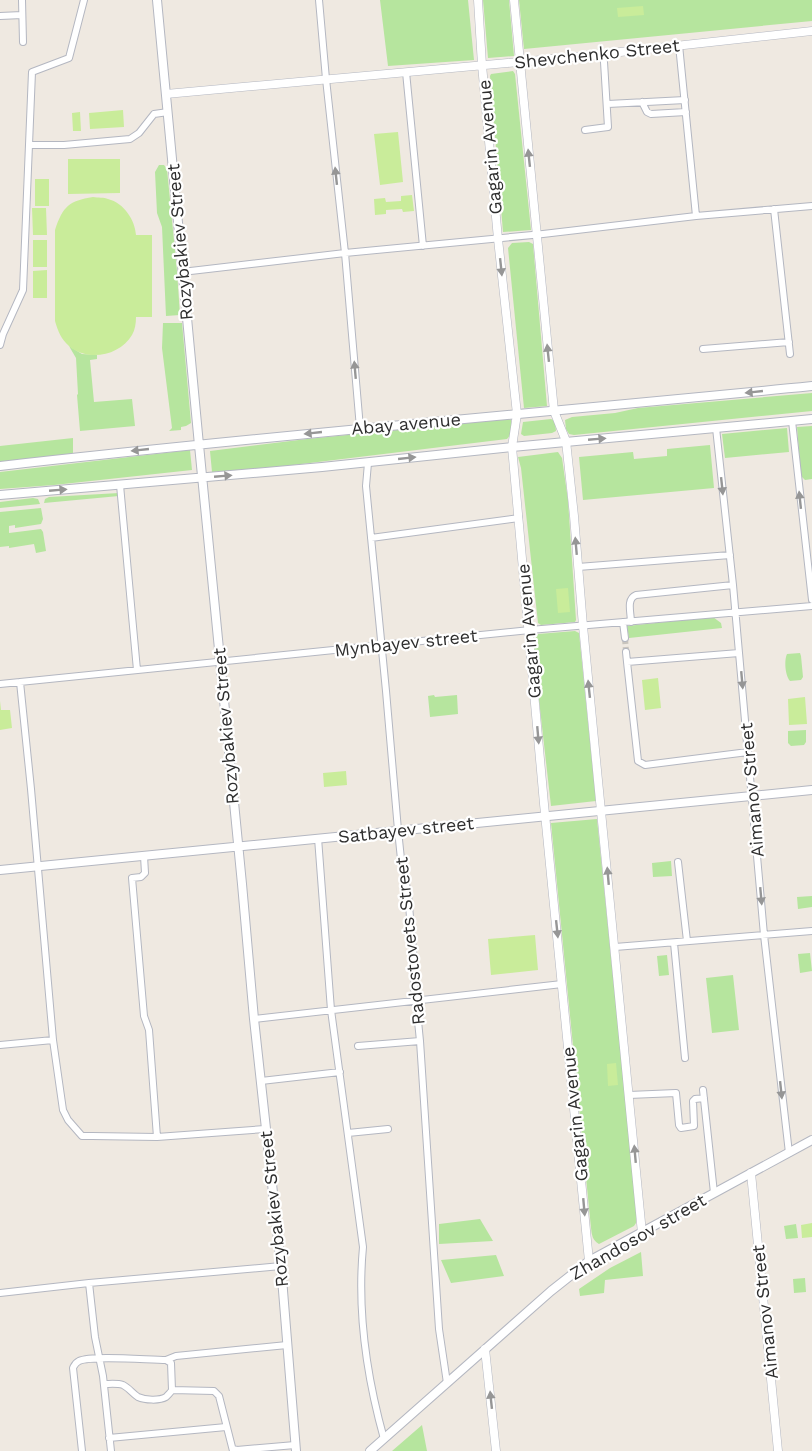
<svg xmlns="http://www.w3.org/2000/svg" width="812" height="1451" font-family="'Work Sans',sans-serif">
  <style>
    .green { fill: #b6e59e }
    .pitch { fill: #c9ec9a }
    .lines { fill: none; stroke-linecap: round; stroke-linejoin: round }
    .minor-tunnel { stroke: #c8c4bd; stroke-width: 6; stroke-dasharray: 6 3; stroke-linecap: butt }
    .minor-casing { stroke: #b4b7c1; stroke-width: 8 }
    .tertiary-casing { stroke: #b4b7c1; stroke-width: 9 }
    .secondary-casing { stroke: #b4b7c1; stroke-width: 10 }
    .minor { stroke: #fff; stroke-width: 6 }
    .tertiary { stroke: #fff; stroke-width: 8 }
    .secondary { stroke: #fff; stroke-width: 8 }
    .oneway { fill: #969696 }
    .labels { text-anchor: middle; stroke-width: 4.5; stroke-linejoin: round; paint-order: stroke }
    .street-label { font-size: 18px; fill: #2e2e2e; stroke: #fff }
  </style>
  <rect width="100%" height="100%" fill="#efe9e1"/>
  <!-- green -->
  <path class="green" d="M380,0H468L474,60L388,66Z
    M483,0H509L514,56L488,58Z
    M519,0H812V21L524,49Z
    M513,71L515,74L531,230L503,232L490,76L491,74Z
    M159,165H164L167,169L177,271L180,315L166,316L162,227L157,213L155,172Z
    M529,242L533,244L547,406L524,408L508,248L512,243Z
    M163,323H182L191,423L186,426L181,427V430L169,431L172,428L162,348Z
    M69,346L82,354L97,355V359L90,360L94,402L132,399L135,426L80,431L77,395L78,394L76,358Z
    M812,393V411L574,435L569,434L566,429L565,420L572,417L615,413L638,408Z
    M508,419L511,420C512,427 512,434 507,439L285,466L212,472L210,451L307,439Z
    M551,419L555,421L556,431L552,433L524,436L521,434L523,422Z
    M812,426V479L805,480L801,476L797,427Z
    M787,428L789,452L725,458L722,434Z
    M73,438V455L0,464V446Z
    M710,445L714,488L583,500L579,457L633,452L634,459L667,456V449Z
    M190,450L192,470L54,485L0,489V472Z
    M558,452L562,458L568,500L576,620L575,622L541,625L538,623L521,468L518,457Z
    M119,493V496L44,503L45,499L49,497Z
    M33,498L38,499L40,504L0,508V502Z
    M41,508L43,519L41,524L15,528V525L9,526V533L41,529L43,532L46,551L36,553L34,544L9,548V546L0,547V512Z
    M713,617L721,623L722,628L629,638L627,626Z
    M575,631L579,633L596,801L551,806L533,647L535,639L538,634Z
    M800,653L801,656L803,677L801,680L790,681C785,676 784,660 787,654Z
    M434,695L435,697L457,695L458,714L430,717L428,696Z
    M806,730V742L804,745L791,746L788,743V731Z
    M597,819L637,1213L636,1223L634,1226L599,1244C592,1240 592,1235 591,1228L551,823Z
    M671,861L672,876L653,877L652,863Z
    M812,896V907L798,909L797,897Z
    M810,953L812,971L800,973L798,954Z
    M667,955L669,975L659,976L657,956Z
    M733,975L739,1030L712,1033L706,978Z
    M480,1219L493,1241L439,1244V1224Z
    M796,1224L798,1238L786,1239L784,1226Z
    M641,1252L643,1276L605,1280L604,1293L580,1296L579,1289L610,1268Z
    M496,1255L504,1276L451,1283L441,1260Z
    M805,1278L806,1292L794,1293L793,1279Z
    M422,1425L427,1451H392Z"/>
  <!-- pitch -->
  <path class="pitch" d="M643,6L644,15L618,17L617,8Z
    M123,110L124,127L90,129L89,113Z
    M80,112L81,131H73L72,113Z
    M398,132L403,182L380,185L374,134Z
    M68,159H120V193L68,194Z
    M35,179H49V206H35Z
    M412,195L414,211L403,212L402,209L386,210V214L375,215L374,199L385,198L386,202L401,201V196Z
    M93,197C98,198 104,197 108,199C124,203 135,220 136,235H152V317H136C136,323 135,330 132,335C120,356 87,362 69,346C61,339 58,331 55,321V230C63,206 69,201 93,197Z
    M32,208H46L47,235H33Z
    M33,240H47V267H33Z
    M47,270V298H33V271Z
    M568,588L570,612L558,613L556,589Z
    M658,678L661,708L645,710L642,680Z
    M805,697L807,724L789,725L788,699Z
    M0,701L1,710H10L12,728L0,730Z
    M346,771L347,785L324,787L323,773Z
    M535,935L538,970L491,975L488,939Z
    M616,1063L618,1085L608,1086L607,1064Z
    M812,1223V1237L802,1238L801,1225Z"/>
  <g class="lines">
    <!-- minor-tunnel -->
    <path class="minor-tunnel" d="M625,638L626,652"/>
    <!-- minor casing -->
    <g class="minor-casing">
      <path id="minor" d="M22,0L23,42
        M319,0L326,79L345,253L360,428
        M0,16L22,15
        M679,45L696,216
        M406,72L423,246
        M642,102L647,112L651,114L686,112
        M608,104L685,100
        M585,130L608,127L604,62
        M29,145H64L130,139L139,133L154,114L168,112
        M774,209L790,354
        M182,272L345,253L543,234L696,216L812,206
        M0,345L3,334L23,290L32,72L69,58L84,0
        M703,349L789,342
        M792,421L812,600
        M716,428L733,585L764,935L789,1153
        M368,463L366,486L386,691L398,830L401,859L408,894L415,974L414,988L416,1001L420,1041L439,1329L447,1383
        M120,485L137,670
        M371,538L519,518
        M578,567L730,555
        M623,622L625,638
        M631,622C631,613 626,599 636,595L733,585
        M626,652L627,662
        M739,653L627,662L638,761L645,765L748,752
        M20,682L31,789L53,1040L63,1110L68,1120L82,1136H92L157,1137L265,1129
        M0,684L530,630L812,606
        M318,838L331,1010L363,1247C357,1311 367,1378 384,1439
        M144,856L145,873L141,877L132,878L144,1016L149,1030L157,1137
        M678,862L687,941
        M674,943L685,1058
        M615,947L812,931
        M254,1019L562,984
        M0,1045L53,1040
        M358,1046L420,1041
        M261,1081L340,1072
        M703,1090L714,1193
        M629,1095L676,1093L679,1125L681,1128L694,1126L693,1101L695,1099L704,1098
        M348,1133L388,1129
        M89,1283L95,1337L103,1376L111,1451
        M0,1293L89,1283L281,1266
        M166,1360L176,1356L287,1345
        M104,1384C110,1384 117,1383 123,1385C129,1388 132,1393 138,1397C145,1400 159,1401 166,1397C167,1396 172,1391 172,1390
        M109,1438L226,1427
        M233,1449L237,1450L295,1445
        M82,1451L73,1368C75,1364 75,1363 79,1361C92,1355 148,1360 166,1360L171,1363L172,1390L214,1391L219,1396L233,1451"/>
    </g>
    <!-- tertiary casing -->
    <g class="tertiary-casing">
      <path id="tertiary" d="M478,0L482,65L498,239L517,414L512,447L544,804L589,1261
        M514,0L554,411L566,441L574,516L583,626L642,1233
        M166,94L584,56L812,31
        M751,1173L778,1451
        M485,1349L496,1451"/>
    </g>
    <!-- secondary casing -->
    <g class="secondary-casing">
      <path id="secondary" d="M157,0L199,445L242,884L254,1019L281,1266L296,1451
        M0,466C270,435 541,413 812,386
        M0,495L322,467L512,447L812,419
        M0,870L812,790
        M370,1451L551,1291L589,1261L812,1140"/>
    </g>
    <!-- minor -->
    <use href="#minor" class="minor"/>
    <!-- tertiary -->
    <use href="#tertiary" class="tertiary"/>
    <!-- secondary -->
    <use href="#secondary" class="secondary"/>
  </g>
  <!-- one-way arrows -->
  <defs><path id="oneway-solid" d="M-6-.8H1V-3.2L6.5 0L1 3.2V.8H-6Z" transform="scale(1.5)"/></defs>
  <g class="oneway">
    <use href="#oneway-solid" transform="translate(529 158) rotate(-96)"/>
    <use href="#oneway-solid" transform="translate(336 176) rotate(-96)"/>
    <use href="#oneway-solid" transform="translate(501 267) rotate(84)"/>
    <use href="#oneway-solid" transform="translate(548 353) rotate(-96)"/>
    <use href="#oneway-solid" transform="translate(355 370) rotate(-95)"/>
    <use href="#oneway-solid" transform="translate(754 392) rotate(174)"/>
    <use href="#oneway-solid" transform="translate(313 433) rotate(174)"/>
    <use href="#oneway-solid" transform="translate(597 439) rotate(-5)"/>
    <use href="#oneway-solid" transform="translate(140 450) rotate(174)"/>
    <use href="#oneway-solid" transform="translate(407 458) rotate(-6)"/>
    <use href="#oneway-solid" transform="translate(223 476) rotate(-5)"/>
    <use href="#oneway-solid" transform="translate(722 486) rotate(84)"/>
    <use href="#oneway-solid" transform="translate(58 490) rotate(-5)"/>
    <use href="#oneway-solid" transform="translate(800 500) rotate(-96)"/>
    <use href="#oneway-solid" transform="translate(576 546) rotate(-95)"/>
    <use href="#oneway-solid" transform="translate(742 680) rotate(85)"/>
    <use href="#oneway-solid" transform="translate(589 689) rotate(-96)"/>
    <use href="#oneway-solid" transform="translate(538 735) rotate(85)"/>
    <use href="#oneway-solid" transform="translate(608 876) rotate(-95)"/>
    <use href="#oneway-solid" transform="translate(761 896) rotate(85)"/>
    <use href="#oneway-solid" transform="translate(557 929) rotate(84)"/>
    <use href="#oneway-solid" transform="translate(781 1090) rotate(84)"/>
    <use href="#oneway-solid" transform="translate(635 1154) rotate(-95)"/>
    <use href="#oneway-solid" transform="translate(584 1207) rotate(85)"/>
    <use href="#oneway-solid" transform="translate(491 1400) rotate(-96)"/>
  </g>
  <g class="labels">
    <!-- street labels -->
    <g class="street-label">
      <text transform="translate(597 54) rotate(-6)" y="6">Shevchenko Street</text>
      <text transform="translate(490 147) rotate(-95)" y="6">Gagarin Avenue</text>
      <text transform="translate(180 242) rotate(-95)" y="6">Rozybakiev Street</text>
      <text transform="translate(406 424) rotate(-5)" y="6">Abay avenue</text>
      <text transform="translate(529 631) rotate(-95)" y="6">Gagarin Avenue</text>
      <text transform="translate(406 643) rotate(-6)" y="6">Mynbayev street</text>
      <text transform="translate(226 726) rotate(-95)" y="6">Rozybakiev Street</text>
      <text transform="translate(752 790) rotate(-95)" y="6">Aimanov Street</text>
      <text transform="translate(406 830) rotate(-6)" y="6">Satbayev street</text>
      <text transform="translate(410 941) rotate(-96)" y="6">Radostovets Street</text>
      <text transform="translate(575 1114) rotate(-96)" y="6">Gagarin Avenue</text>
      <text transform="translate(274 1209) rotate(-96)" y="6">Rozybakiev Street</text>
      <text transform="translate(638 1237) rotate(-30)" y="6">Zhandosov street</text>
      <text transform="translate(765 1312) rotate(-96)" y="6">Aimanov Street</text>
    </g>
  </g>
</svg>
